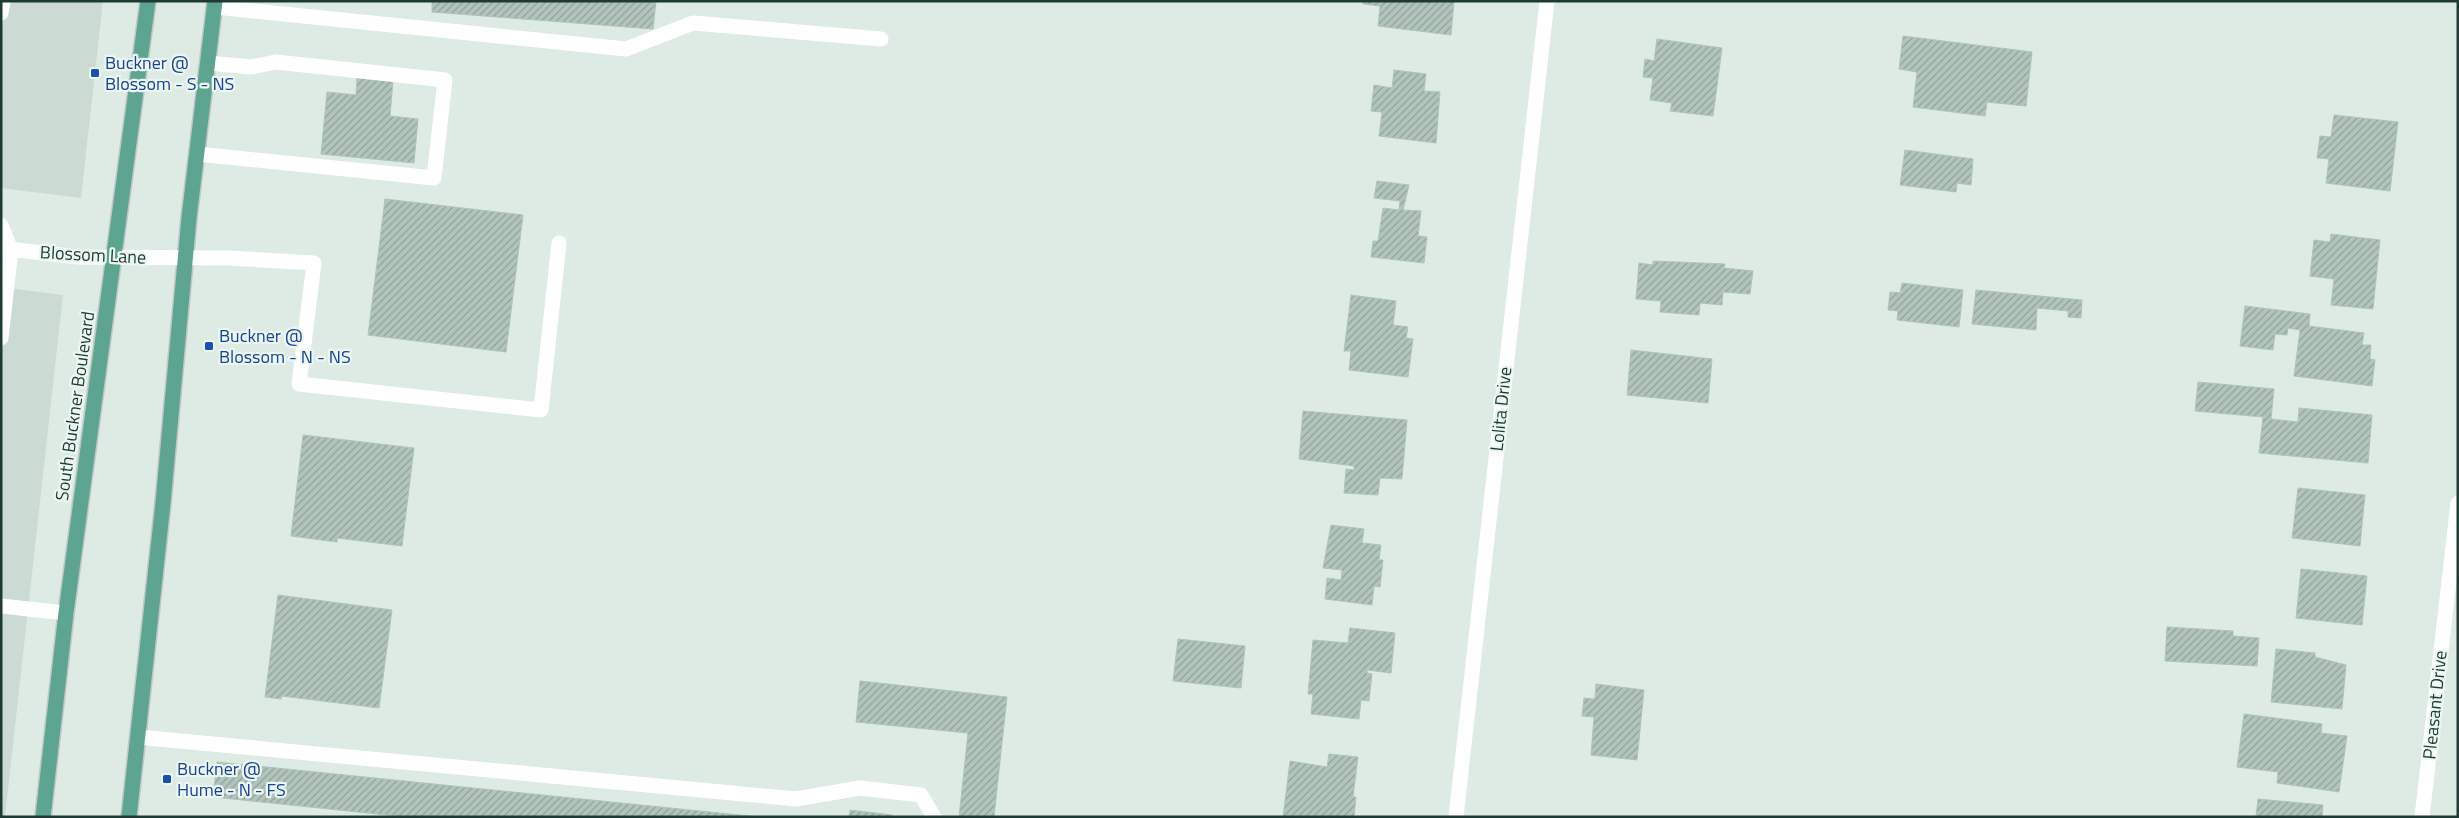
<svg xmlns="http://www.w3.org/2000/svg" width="2459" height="818" font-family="'Titillium Web',sans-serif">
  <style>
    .built { fill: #cbdad3 }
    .building { fill: url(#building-hatch); stroke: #afc4bb }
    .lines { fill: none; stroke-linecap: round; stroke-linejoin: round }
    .major-casing { stroke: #c0c8c6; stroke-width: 18 }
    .minor { stroke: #fff; stroke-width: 15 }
    .major { stroke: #5da491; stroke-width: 15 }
    .transit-dot { fill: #1a4fb4; stroke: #edf7f2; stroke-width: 2 }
    .labels { text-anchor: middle; stroke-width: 4.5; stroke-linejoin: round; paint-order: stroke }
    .transit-label { font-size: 18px; fill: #164399; stroke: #edf7f2; text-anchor: start }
    .street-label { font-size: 18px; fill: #1d3b33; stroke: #edf7f2 }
  </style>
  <defs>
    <pattern id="building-hatch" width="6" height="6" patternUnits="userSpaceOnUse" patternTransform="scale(1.25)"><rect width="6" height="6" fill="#b2c5bd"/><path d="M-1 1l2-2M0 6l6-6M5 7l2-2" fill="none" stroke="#90a19a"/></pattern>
  </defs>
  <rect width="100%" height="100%" fill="#ddebe4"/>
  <!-- built -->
  <path class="built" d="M1,1H103L81,198L1,188Z
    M1,287L63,295L5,817H1Z"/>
  <!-- building -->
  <path class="building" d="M432,1H656L653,29L432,12Z
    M1363,1H1454L1451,35L1378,26L1380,6L1363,4Z
    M1903,36L2032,52L2026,106L1987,102L1985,116L1913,107L1917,72L1899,69Z
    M1657,39L1722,48L1713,116L1670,111L1672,103L1650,100L1653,78L1643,77L1645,59L1654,61Z
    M1394,70L1426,74L1424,91L1440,92L1436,143L1379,136L1382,112L1371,111L1374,85L1392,88Z
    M357,78L393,81L390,116L418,119L414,163L321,154L327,92L356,95Z
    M2334,115L2398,122L2390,191L2326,183L2329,159L2317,158L2320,136L2331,137Z
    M1905,150L1973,159L1971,185L1957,183L1956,192L1900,185Z
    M1377,181L1409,185L1403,210L1421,211L1418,236L1427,237L1424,263L1371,257L1373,241H1378L1383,208L1399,210L1400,201L1374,198Z
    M385,199L523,215L506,352L368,335Z
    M2331,234L2380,240L2373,309L2331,305L2334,279L2310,276L2314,240L2330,242Z
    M1653,261L1725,264L1724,268L1753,271L1750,294L1723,292L1722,305L1700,303L1699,315L1660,312L1661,301L1636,299L1639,263L1653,265Z
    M1902,283L1963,290L1959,327L1897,320L1898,311L1888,310L1890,292L1900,293Z
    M1976,290L2082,300L2081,318L2068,317V311L2037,308L2036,330L1972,324Z
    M1351,295L1396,301L1393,325L1408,327L1406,338L1413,339L1408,377L1349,370L1351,351H1344Z
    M2245,306L2310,314L2309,326L2364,333L2362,345H2371L2370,359L2375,360L2372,386L2294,376L2300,330L2288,328L2287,335L2275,334L2273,350L2240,346Z
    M1631,350L1712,359L1708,403L1627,395Z
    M2198,382L2274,389L2271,419L2298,422L2299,408L2372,415L2368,463L2259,453L2263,417L2195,411Z
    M1303,411L1407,420L1402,479L1380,478L1378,495L1344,493L1346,469L1354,470V466L1299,459Z
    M303,435L414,448L402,546L337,538V542L291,536Z
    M2298,488L2365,495L2360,546L2292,538Z
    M1331,525L1364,529L1362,543L1381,545L1379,560H1383L1380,587L1374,586L1372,605L1325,599L1327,578L1341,580L1342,570L1323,568Z
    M2301,569L2367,576L2362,625L2296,618Z
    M278,595L392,610L379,708L282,696L281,699L265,697Z
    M2167,627L2233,631V636L2259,638L2257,666L2165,661Z
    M1350,628L1395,633L1391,673L1367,670V673L1372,674L1369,701L1361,700L1359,719L1311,714L1313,694H1308L1313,640L1348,643Z
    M1178,639L1245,646L1241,688L1173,681Z
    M2276,649L2315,653V657L2346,665L2342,709L2271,702Z
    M860,681L1007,697L994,817H959L968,733L856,722Z
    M1596,684L1644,690L1637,760L1591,755L1594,717L1582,716L1584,698L1595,699Z
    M2244,714L2322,724L2321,733L2347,736L2339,792L2277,783L2278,772L2237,767Z
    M1329,754L1358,757L1353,797H1356L1354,817H1283L1290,761L1327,767Z
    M217,762L759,817H406L213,797Z
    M2258,799L2323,805L2322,817H2256Z
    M850,810L892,815V817H849Z"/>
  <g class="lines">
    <!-- major casing -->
    <g class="major-casing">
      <path id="major" d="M43,817L66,613L148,1
        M129,817L163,503L189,218L215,1"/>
    </g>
    <!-- minor -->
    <path class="minor" d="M215,7L626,49L693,23L881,39
      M1,13L3,1
      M197,154L434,178L445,80L276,62L251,67L208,63
      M1,225L11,250L1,338
      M1,248L77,257L230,258L314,263L299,384L541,410L559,243
      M1,606L66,613
      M138,737L796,799L860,788L921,795L934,817
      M1456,817L1547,1
      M2422,817L2458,503"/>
    <!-- major -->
    <use href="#major" class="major"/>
  </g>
  <!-- markers -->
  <g class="transit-dot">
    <rect x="90" y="68" width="10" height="10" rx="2.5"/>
    <rect x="204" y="341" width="10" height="10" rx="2.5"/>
    <rect x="162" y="774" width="10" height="10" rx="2.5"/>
  </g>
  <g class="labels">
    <!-- transit labels -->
    <g class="transit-label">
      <text x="105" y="69">Buckner @<tspan x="105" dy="21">Blossom - S - NS</tspan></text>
      <text x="219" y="342">Buckner @<tspan x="219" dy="21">Blossom - N - NS</tspan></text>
      <text x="177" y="775">Buckner @<tspan x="177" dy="21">Hume - N - FS</tspan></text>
    </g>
    <!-- street labels -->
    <g class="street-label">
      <text transform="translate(93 255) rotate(3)" y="6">Blossom Lane</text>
      <text transform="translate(75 406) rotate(-82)" y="6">South Buckner Boulevard</text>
      <text transform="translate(1501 409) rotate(-84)" y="6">Lolita Drive</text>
      <text transform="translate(2435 705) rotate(-84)" y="6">Pleasant Drive</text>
    </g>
  </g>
  <!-- border -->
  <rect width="2459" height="818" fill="none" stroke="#1d3b33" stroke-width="5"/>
</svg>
